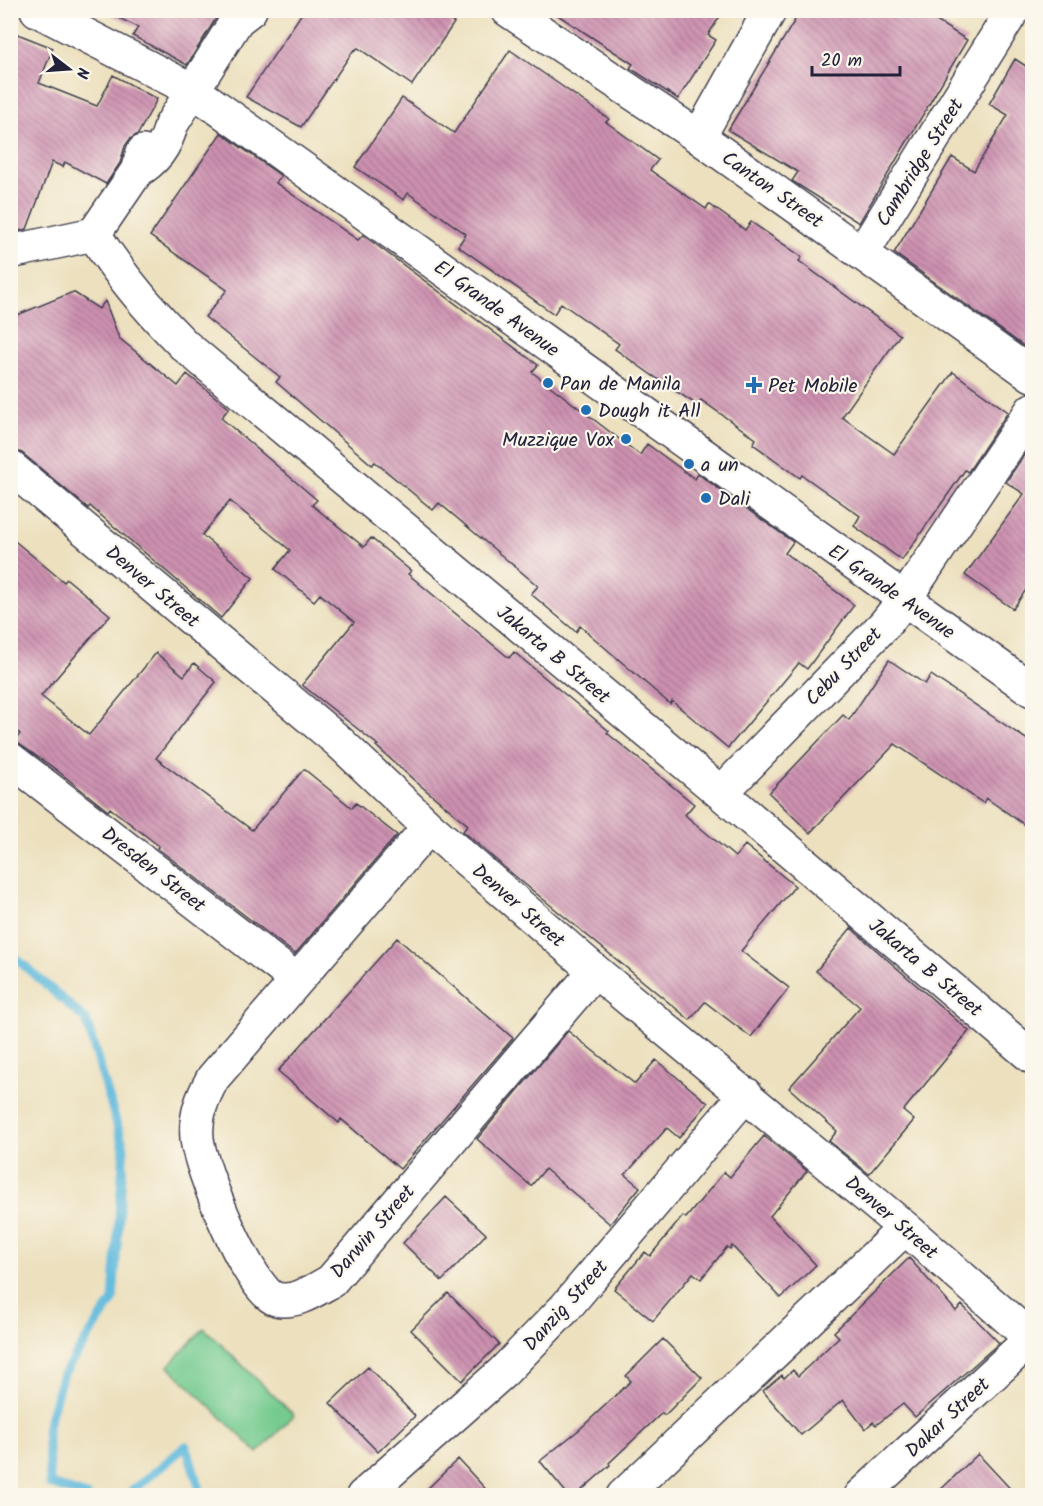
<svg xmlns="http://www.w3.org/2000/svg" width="1043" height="1506" font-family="Kalam,sans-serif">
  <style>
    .park { fill: #75cb8f; stroke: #4c7665; stroke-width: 1.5 }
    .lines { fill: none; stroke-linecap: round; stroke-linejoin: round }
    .stream { stroke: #5fb9dc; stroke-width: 9 }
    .building { fill: url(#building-back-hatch) }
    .minor-casing { stroke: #403e4f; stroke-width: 36 }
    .minor { stroke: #fff; stroke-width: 33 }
    .poi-dot { fill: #1f6fb2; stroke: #fbf7ec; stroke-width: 2 }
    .labels { text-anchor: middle; stroke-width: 4.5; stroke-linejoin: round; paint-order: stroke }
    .street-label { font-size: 20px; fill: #22223b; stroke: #fbf7ec }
    .poi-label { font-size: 20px; fill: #22223b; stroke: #fbf7ec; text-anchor: start }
  </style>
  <defs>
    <pattern id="building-back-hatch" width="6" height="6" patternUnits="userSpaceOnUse" patternTransform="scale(1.5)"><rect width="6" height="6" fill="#cd91b0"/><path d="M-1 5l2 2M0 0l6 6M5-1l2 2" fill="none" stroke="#a67690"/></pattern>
  </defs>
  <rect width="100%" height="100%" fill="#fbf7ec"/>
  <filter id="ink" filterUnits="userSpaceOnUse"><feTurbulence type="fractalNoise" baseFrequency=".0167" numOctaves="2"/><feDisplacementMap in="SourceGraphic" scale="12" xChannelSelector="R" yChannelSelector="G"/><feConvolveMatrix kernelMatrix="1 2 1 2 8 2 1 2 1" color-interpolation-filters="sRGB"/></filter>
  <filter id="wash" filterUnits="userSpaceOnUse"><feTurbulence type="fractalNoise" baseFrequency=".008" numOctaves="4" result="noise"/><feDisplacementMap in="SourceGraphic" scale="24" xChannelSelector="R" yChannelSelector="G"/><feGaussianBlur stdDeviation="1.35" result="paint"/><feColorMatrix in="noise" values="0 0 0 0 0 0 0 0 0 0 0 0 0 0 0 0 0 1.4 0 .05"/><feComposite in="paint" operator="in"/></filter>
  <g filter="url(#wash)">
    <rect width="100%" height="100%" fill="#ece0be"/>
    <!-- park -->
    <path class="park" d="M204,1328L294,1415L258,1453L168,1366Z"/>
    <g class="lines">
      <!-- stream -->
      <path class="stream" d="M10,953L86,1020L124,1148L113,1300L62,1376L47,1430L50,1484L87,1496
        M126,1496L186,1446L202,1496"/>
    </g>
    <g id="blocks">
      <!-- building -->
      <path class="building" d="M102,10H221L187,65L133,36L138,27Z
        M304,10H435L454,23L412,85L358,48L353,51L301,127L246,97Z
        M550,10H724L708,35L716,40L678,99L630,68L633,64Z
        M801,10H919L967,40L859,223L792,181L798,172L728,130Z
        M10,31L53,48L39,83L97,106L113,75L157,99L138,134L130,139L125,146L120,163L106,184L65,162L63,167L52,162L27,229L10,233Z
        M510,50L609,119L606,122L658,160L650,170L706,209L709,204L745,230L751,222L802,257L799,261L900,335L842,417L894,454L953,372L1008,412L968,472L965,470L902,560L854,526L860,516L802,475L800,478L753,444L756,439L701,400L697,405L653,376L615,349L619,344L561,303L554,314L458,246L466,234L408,193L404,200L355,167L402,98L454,133Z
        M1015,59L1032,70V352L894,253L952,157L974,171L1008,115L989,104Z
        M221,133L281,176L276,183L358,240L363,235L538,365L532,372L640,455L647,444L695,479L698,474L793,542L785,553L854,605L807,669L799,663L728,748L672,701L670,704L580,626L576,632L531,594L538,586L439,503L433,510L375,462L372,465L276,382L280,377L205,317L227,290L150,236Z
        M73,292L99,309L105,301L119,338L178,386L187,374L229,408L221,418L317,500L312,505L364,547L371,538L411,571L408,574L509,658L514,652L609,731L607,733L694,804L685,815L735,857L745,845L795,886L741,951L789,988L751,1037L705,1002L690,1020L504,867L463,831L468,825L415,781L376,746L378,745L302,685L354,622L320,594L314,601L275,569L290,550L230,501L202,535L253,578L221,618L90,506L88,508L22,453L10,449V318Z
        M1032,443V581L1013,609L965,575L1024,494L1006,482Z
        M10,537L64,582L67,579L110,615L41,696L89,735L156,653L184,676L194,663L216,682L156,758L252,830L304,769L352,808L356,803L397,835L295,954L157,848L159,846L110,808L108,811L54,768L15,741L20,734L10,726Z
        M889,660L925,684L931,675L1032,743V830L986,798L983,803L895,744L810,833L769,793L843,715L849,720Z
        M851,928L969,1031L903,1111L914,1120L869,1174L829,1141L837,1131L789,1088L860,1007L816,971Z
        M397,938L513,1038L400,1169L341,1119L339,1123L278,1071Z
        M568,1031L635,1084L656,1060L708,1103L679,1138L667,1128L625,1175L640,1187L610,1224L545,1169L531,1186L477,1139Z
        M764,1136L807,1171L770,1216L816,1265L781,1298L732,1246L730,1249L727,1247L701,1279L693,1273L653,1321L614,1289L645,1252L650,1256L683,1216L686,1218L724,1172L730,1177Z
        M446,1197L486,1234L442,1281L403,1243Z
        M909,1258L956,1311L962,1305L999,1343L915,1417L903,1404L876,1425L873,1422L865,1429L843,1400L801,1435L763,1391L782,1375L784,1378L793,1370L798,1376L839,1337L834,1332Z
        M448,1293L499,1344L462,1381L411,1330Z
        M663,1339L702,1378L665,1415L662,1413L609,1463L610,1465L575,1496H569L540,1461L580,1429L631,1381L626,1376Z
        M368,1367L415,1416L378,1452L330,1403Z
        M978,1454L1017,1496H934Z
        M458,1459L492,1496H420Z"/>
    </g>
  </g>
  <g filter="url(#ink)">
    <use href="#blocks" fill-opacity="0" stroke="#403e4f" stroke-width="1.5"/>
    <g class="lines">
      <!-- minor casing -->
      <g class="minor-casing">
        <path id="minor" d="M37,10L194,91L1032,690
          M508,10L699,137L1032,375
          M699,137L770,10
          M137,171C156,160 166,146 171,125L237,20L250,10
          M94,234C120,276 149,310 184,345L721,793L1032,1057
          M94,234L137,171L143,152
          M10,252L94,234
          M863,252L1013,10
          M10,467L337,740L429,827L595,971L905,1228L1032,1339
          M10,759L297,980
          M721,793L885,624L904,600L1032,410
          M429,827L213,1078C202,1098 195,1115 197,1138C199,1166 250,1293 276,1299C295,1304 315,1290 331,1281L595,971
          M363,1496L503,1372L565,1308L746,1094
          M623,1496L905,1228
          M861,1496L1032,1338"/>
      </g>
      <!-- minor -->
      <use href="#minor" class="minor"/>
    </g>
  </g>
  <!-- markers -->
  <g class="poi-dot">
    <circle cx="548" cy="383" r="6"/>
    <path d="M751 376h6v6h6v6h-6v6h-6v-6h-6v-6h6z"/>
    <circle cx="586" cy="410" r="6"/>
    <circle cx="626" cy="439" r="6"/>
    <circle cx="689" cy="464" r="6"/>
    <circle cx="706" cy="498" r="6"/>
  </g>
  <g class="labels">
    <!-- street labels -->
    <g class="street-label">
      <text transform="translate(919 162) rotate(-58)" y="7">Cambridge Street</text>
      <text transform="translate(773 189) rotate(35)" y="7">Canton Street</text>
      <text transform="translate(497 308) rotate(36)" y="7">El Grande Avenue</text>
      <text transform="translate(153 586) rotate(40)" y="7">Denver Street</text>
      <text transform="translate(892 591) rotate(35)" y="7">El Grande Avenue</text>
      <text transform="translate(554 654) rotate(40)" y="7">Jakarta B Street</text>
      <text transform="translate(843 666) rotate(-46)" y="7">Cebu Street</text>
      <text transform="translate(154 869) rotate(38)" y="7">Dresden Street</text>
      <text transform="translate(519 905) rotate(41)" y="7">Denver Street</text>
      <text transform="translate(926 967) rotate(40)" y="7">Jakarta B Street</text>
      <text transform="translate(892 1217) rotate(41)" y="7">Denver Street</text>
      <text transform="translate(372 1231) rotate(-49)" y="7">Darwin Street</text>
      <text transform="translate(565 1305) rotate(-48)" y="7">Danzig Street</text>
      <text transform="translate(947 1417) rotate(-43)" y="7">Dakar Street</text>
    </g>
    <!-- poi labels -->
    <g class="poi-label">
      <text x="560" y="390">Pan de Manila</text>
      <text x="768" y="392">Pet Mobile</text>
      <text x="598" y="417">Dough it All</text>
      <text x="614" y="446" text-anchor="end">Muzzique Vox</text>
      <text x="701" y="471">a un</text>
      <text x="718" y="505">Dali</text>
    </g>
  </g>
  <!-- margin -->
  <rect width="1043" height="1506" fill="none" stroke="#fbf7ec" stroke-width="36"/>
  <!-- north arrow -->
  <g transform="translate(69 69) rotate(107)" stroke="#fbf7ec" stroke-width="4.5" paint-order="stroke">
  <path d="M0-4.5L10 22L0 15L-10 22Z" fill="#22223b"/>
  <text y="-9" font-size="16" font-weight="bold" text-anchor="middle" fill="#22223b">N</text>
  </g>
  <!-- scale -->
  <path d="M812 66v9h88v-9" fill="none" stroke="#22223b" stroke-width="3"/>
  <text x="821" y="66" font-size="18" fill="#22223b" stroke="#fbf7ec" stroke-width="4.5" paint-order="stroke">20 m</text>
</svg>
